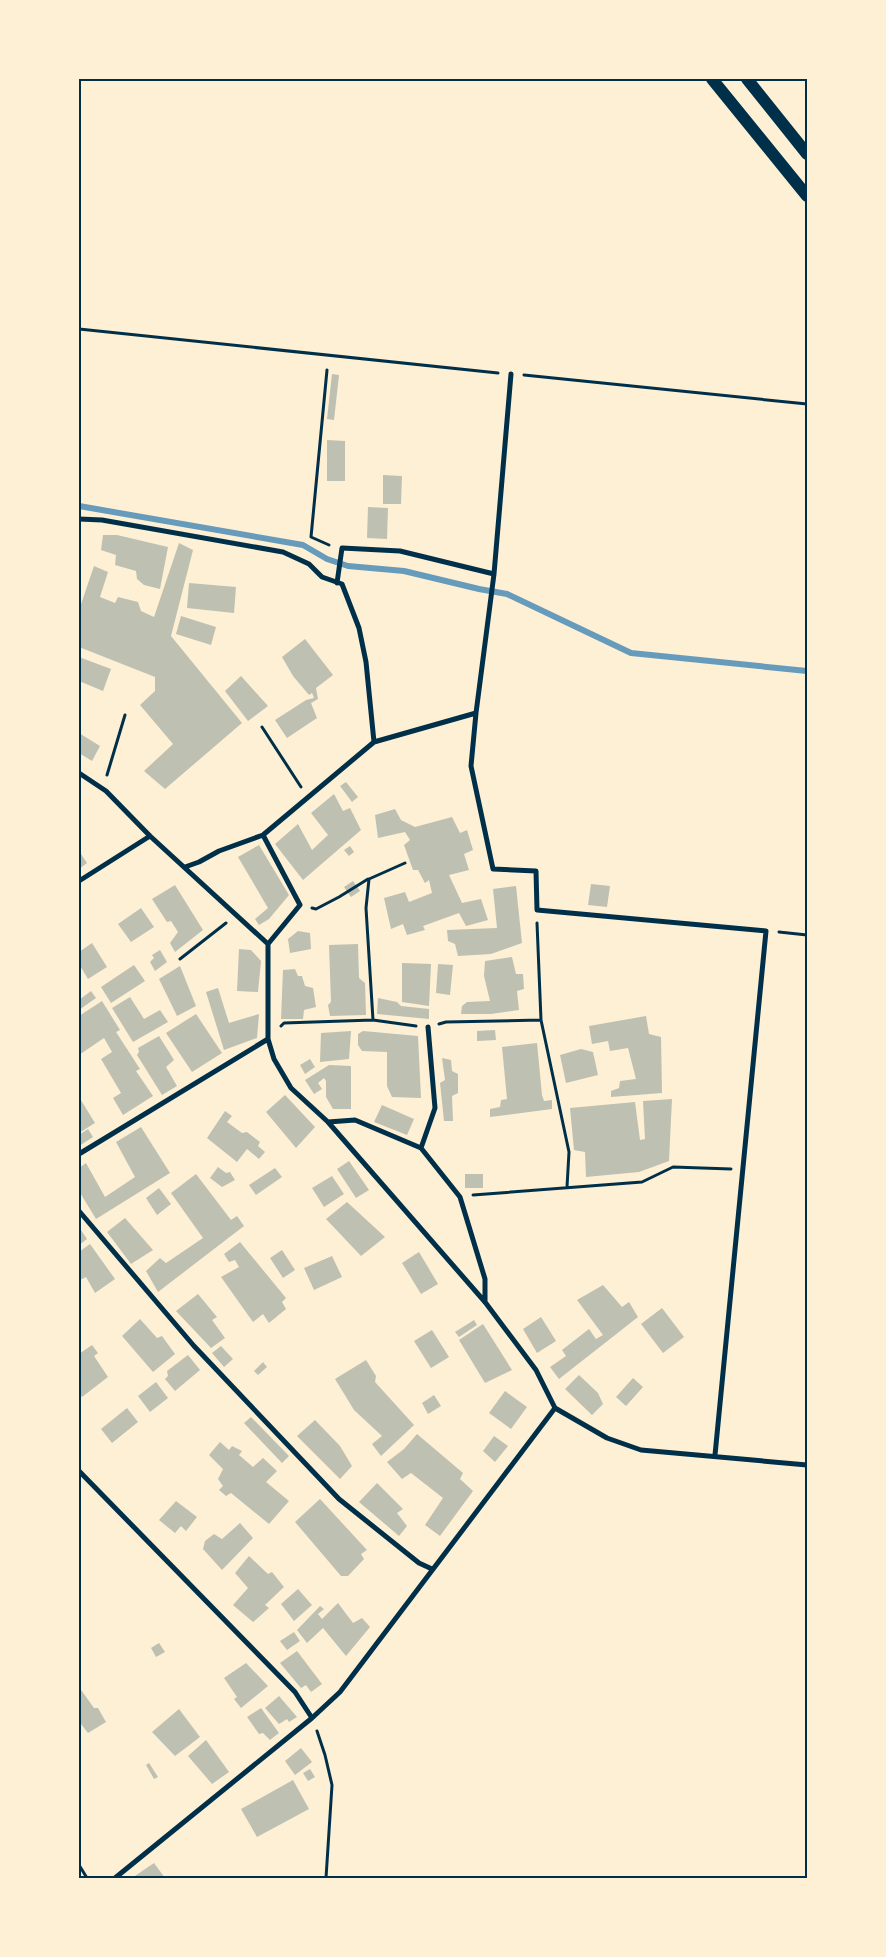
<svg xmlns="http://www.w3.org/2000/svg" width="886" height="1957" font-family="'Archivo Narrow',sans-serif">
  <style>
    .lines { fill: none; stroke-linecap: round; stroke-linejoin: round }
    .stream { stroke: #669bbc; stroke-width: 6 }
    .building { fill: #bec0b2 }
    .path { stroke: #003049; stroke-width: 3 }
    .minor { stroke: #003049; stroke-width: 5 }
    .primary { stroke: #003049; stroke-width: 12 }
    .neatline { fill: none; stroke: #003049; stroke-width: 2 }
  </style>
  <rect width="100%" height="100%" fill="#fdf0d5"/>
  <g class="lines">
    <!-- stream -->
    <path class="stream" d="M79,506L303,545L327,559L348,566L404,571L479,589L507,594L631,653L807,671"/>
  </g>
  <!-- building -->
  <path class="building" d="M332,374L339,375L334,420L327,419Z
    M327,440L345,441V481H327Z
    M383,475L402,476L401,504H383Z
    M368,507L388,508L387,539L367,538Z
    M103,535H117L168,547L160,589L144,585L137,579L136,571L115,565L116,555L101,550Z
    M179,543L193,550L171,636L242,723L165,789L144,771L173,744L140,705L155,691V677L79,647V610L94,566L108,572L100,597L115,603L118,597L138,602L141,611L154,617Z
    M189,583L236,587L234,613L187,608Z
    M181,616L216,627L211,645L176,634Z
    M305,639L333,675L316,688L318,699L311,703L317,718L287,738L275,720L306,700L314,698L312,693L309,695L293,676L282,657Z
    M79,657L111,669L103,691L79,681Z
    M241,676L268,706L248,721L225,691Z
    M79,733L100,746L92,761L79,753Z
    M346,782L358,797L352,802L340,786Z
    M334,794L343,811L350,808L361,830L303,880L275,844L298,824L312,850L328,835L311,813Z
    M395,809L401,820L415,827L452,817L460,833L467,830L473,850L464,854L469,870L449,875L462,903L481,899L488,920L466,926L459,913L423,926L425,930L407,935L403,924L391,929L384,898L405,892L409,902L432,893L429,880L425,883L418,870H413L404,845L410,840L405,832L378,838L375,815Z
    M259,845L289,895L269,919L259,925L255,919L268,908L238,857Z
    M350,846L354,852L349,856L344,850Z
    M81,854L87,863L79,869V855Z
    M353,881L360,891L351,897L344,887Z
    M591,884L610,886L607,907L588,905Z
    M175,885L203,930L175,952L170,943L178,932L171,921L167,922L152,899Z
    M516,886L522,943L491,954L458,956L455,944L448,941L447,930L497,928L493,889Z
    M141,908L154,927L131,942L118,924Z
    M298,931L310,933L311,949L290,953L288,939Z
    M92,943L107,967L88,979L79,964V952Z
    M358,944L359,978L365,983L366,1015L330,1016L328,1005L331,1002L329,945Z
    M239,949L251,950L261,961L258,992L237,991Z
    M160,950L167,962L155,971L150,962L154,958L152,955Z
    M512,957L516,974H523L524,989L517,991L519,1010L491,1014H461L462,1006L467,1002L490,1001L484,976L485,961Z
    M402,963L431,964L429,1006L402,1002Z
    M438,964L453,965L450,995L436,993Z
    M134,965L145,981L111,1003L101,987Z
    M180,966L196,1006L177,1016L159,979Z
    M295,969L298,976H302L305,986L313,988L316,1007L304,1010L303,1019H281L283,970Z
    M218,988L229,1023L259,1014L257,1038L224,1050L206,992Z
    M91,991L96,998L79,1010V1000Z
    M130,997L144,1019L160,1010L168,1022L133,1042L112,1008Z
    M378,998L397,1002L401,1006L429,1009V1019L377,1014Z
    M102,1001L120,1030L116,1032L140,1069L136,1071L153,1096L123,1115L113,1098L121,1093L101,1059L112,1052L104,1038L79,1055V1016Z
    M196,1014L222,1053L192,1072L166,1033Z
    M646,1016L649,1034L661,1037L662,1093L611,1097V1091L619,1088L620,1081L636,1079L628,1048L610,1051L608,1041L592,1044L589,1026Z
    M495,1030L496,1040L477,1041V1031Z
    M351,1031L349,1059L320,1062L321,1033Z
    M363,1031L418,1036L421,1098L392,1097L387,1086V1052L362,1051L358,1045V1034Z
    M159,1036L174,1060L166,1067L177,1086L162,1095L137,1055L139,1052L138,1048Z
    M537,1043L542,1095L544,1101L552,1100V1109L490,1117V1109L500,1107L501,1100L507,1099L502,1047Z
    M581,1049L593,1052L598,1075L566,1083L560,1055Z
    M442,1058L451,1060L452,1071L458,1074V1093L452,1096L453,1121H444L440,1083L445,1080Z
    M310,1059L315,1067L305,1074L300,1065Z
    M329,1065L351,1066V1109H333L326,1097V1081L324,1078L318,1083L322,1089L314,1094L305,1080Z
    M285,1095L315,1127L296,1148L266,1112Z
    M79,1097L95,1123L79,1133Z
    M672,1099L669,1161L639,1172L586,1177L585,1152L574,1150L570,1108L635,1102L640,1140L645,1139L643,1101Z
    M382,1105L414,1119L407,1135L374,1122Z
    M225,1111L232,1116L227,1122L242,1133L247,1132L260,1142L258,1146L265,1152L259,1159L247,1149L237,1162L207,1138Z
    M141,1127L170,1173L96,1219L79,1191V1168L86,1163L105,1197L135,1177L116,1142Z
    M88,1129L93,1137L79,1146V1135Z
    M349,1161L369,1190L356,1198L337,1169Z
    M218,1167L226,1173L230,1172L235,1180L222,1187L210,1178Z
    M275,1168L282,1177L256,1195L249,1185Z
    M196,1174L231,1220L237,1216L244,1226L158,1292L146,1271L160,1258L166,1263L203,1238L171,1193Z
    M465,1174H483V1188H465Z
    M332,1176L344,1194L324,1207L312,1188Z
    M159,1188L171,1204L157,1215L146,1198Z
    M347,1202L385,1237L361,1256L326,1219Z
    M125,1218L153,1250L131,1264L107,1232Z
    M79,1227L87,1239L79,1245Z
    M240,1242L286,1298L282,1302L286,1309L269,1323L263,1314L253,1322L221,1277L239,1267L235,1260L229,1262L224,1254Z
    M90,1244L115,1279L95,1293L86,1277L80,1280L79,1279V1252Z
    M282,1250L295,1270L283,1278L270,1258Z
    M419,1252L438,1284L421,1294L402,1263Z
    M332,1256L342,1277L314,1290L304,1268Z
    M603,1285L622,1307L629,1302L638,1317L559,1379L550,1367L566,1356L562,1350L589,1329L596,1339L603,1335L577,1300Z
    M198,1294L217,1317L212,1320L225,1338L211,1348L176,1311Z
    M662,1308L684,1337L663,1353L641,1324Z
    M541,1317L556,1341L537,1353L523,1329Z
    M140,1319L157,1338L162,1336L175,1354L153,1372L122,1336Z
    M474,1320L477,1325L459,1337L455,1332Z
    M483,1324L512,1370L485,1383L459,1340Z
    M432,1330L449,1357L431,1368L414,1341Z
    M92,1345L98,1353L94,1356L108,1377L82,1397L79,1393V1354Z
    M221,1346L233,1359L224,1367L212,1353Z
    M188,1355L200,1370L175,1391L165,1379L168,1376L167,1371Z
    M366,1360L376,1376L375,1382L414,1425L381,1456L372,1444L382,1436L354,1410L335,1379Z
    M263,1362L267,1367L258,1375L254,1371Z
    M579,1375L598,1393L603,1404L592,1415L565,1389Z
    M633,1378L643,1387L626,1406L616,1397Z
    M156,1382L168,1398L150,1412L138,1396Z
    M505,1391L527,1407L511,1429L489,1413Z
    M434,1395L441,1406L428,1414L422,1403Z
    M127,1408L138,1422L112,1443L101,1429Z
    M251,1417L289,1456L282,1463L244,1423Z
    M315,1420L340,1446L352,1466L340,1479L297,1436Z
    M417,1434L463,1473L460,1479L473,1491L440,1536L425,1525L443,1498L411,1473L402,1479L387,1462L404,1449Z
    M494,1436L508,1446L495,1462L483,1451Z
    M220,1442L229,1450L232,1446L242,1451L239,1455L253,1467L263,1458L277,1471L266,1482L289,1501L269,1524L231,1493L226,1496L219,1490L223,1486L218,1479L223,1469L209,1455Z
    M377,1483L403,1509L397,1513L407,1526L399,1536L359,1502Z
    M320,1499L367,1550L361,1554L364,1559L348,1576H341L295,1522Z
    M176,1501L197,1517L186,1531L181,1526L175,1533L159,1520Z
    M240,1523L253,1538L222,1570L203,1549L205,1541L214,1534L222,1539Z
    M249,1556L268,1574L272,1572L284,1587L265,1605L269,1608L253,1622L233,1605L248,1588L235,1573Z
    M298,1589L312,1605L294,1621L281,1604Z
    M338,1603L353,1623L362,1618L370,1627L346,1656L323,1628L307,1643L297,1630L320,1606L324,1609L318,1614L322,1619Z
    M294,1632L300,1641L287,1650L280,1641Z
    M159,1643L165,1652L156,1657L151,1648Z
    M297,1651L322,1684L311,1692L306,1685L301,1688L280,1663Z
    M246,1663L268,1686L241,1708L234,1699L237,1697L224,1678Z
    M79,1687L94,1708H98L106,1722L88,1733L81,1724L79,1725Z
    M279,1696L297,1717L289,1722L287,1719L279,1724L265,1708Z
    M261,1708L279,1733L270,1740L263,1733L259,1734L247,1717Z
    M179,1709L200,1737L175,1756L152,1732Z
    M206,1740L229,1772L212,1784L188,1756Z
    M301,1748L312,1762L295,1775L285,1761Z
    M149,1763L158,1777L154,1779L146,1765Z
    M310,1769L315,1777L308,1781L303,1773Z
    M293,1780L309,1809L257,1837L241,1809Z
    M154,1863L165,1878H132Z"/>
  <g class="lines">
    <!-- path -->
    <path class="path" d="M79,329L498,373
      M327,370L311,537L329,545
      M524,375L807,404
      M262,727L301,787
      M107,775L125,715
      M312,908L316,909L339,897L368,879
      M779,932L807,935
      M180,959L226,923
      M373,1020L366,908L369,879L405,863
      M541,1020L569,1152L567,1187
      M439,1024L446,1022L541,1020L537,923
      M281,1026L284,1023L373,1020L416,1026
      M473,1195L642,1182L673,1167L731,1169
      M317,1731L325,1755L332,1785L326,1878
      M79,1865L87,1878"/>
    <!-- minor -->
    <path class="minor" d="M79,519L102,520L283,552L309,564L322,577L342,584L359,628L366,662L374,742
      M337,583L342,548L400,551L494,574
      M476,713L494,574L511,374
      M79,773L106,791L150,836L268,944
      M185,867L199,862L219,851L263,835
      M79,881L150,836
      M328,1122L355,1120L421,1148L460,1197L485,1279V1302
      M421,1148L435,1108L428,1027
      M79,1154L268,1039
      M79,1211L194,1346L339,1499L419,1563L432,1569
      M715,1455L766,931L537,910L536,871L493,869L471,766L476,713L374,742L263,835L300,905L268,944V1039L274,1059L291,1088L328,1122L485,1302L536,1370L555,1408L607,1438L641,1450L807,1465
      M79,1471L295,1692L312,1718
      M115,1878L312,1718L340,1692L555,1408"/>
    <!-- primary -->
    <path class="primary" d="M712,79L807,196
      M747,79L807,154"/>
  </g>
  <!-- border -->
  <rect width="886" height="1957" fill="none" stroke="#fdf0d5" stroke-width="160"/>
  <rect x="80" y="80" width="726" height="1797" class="neatline"/>
</svg>
